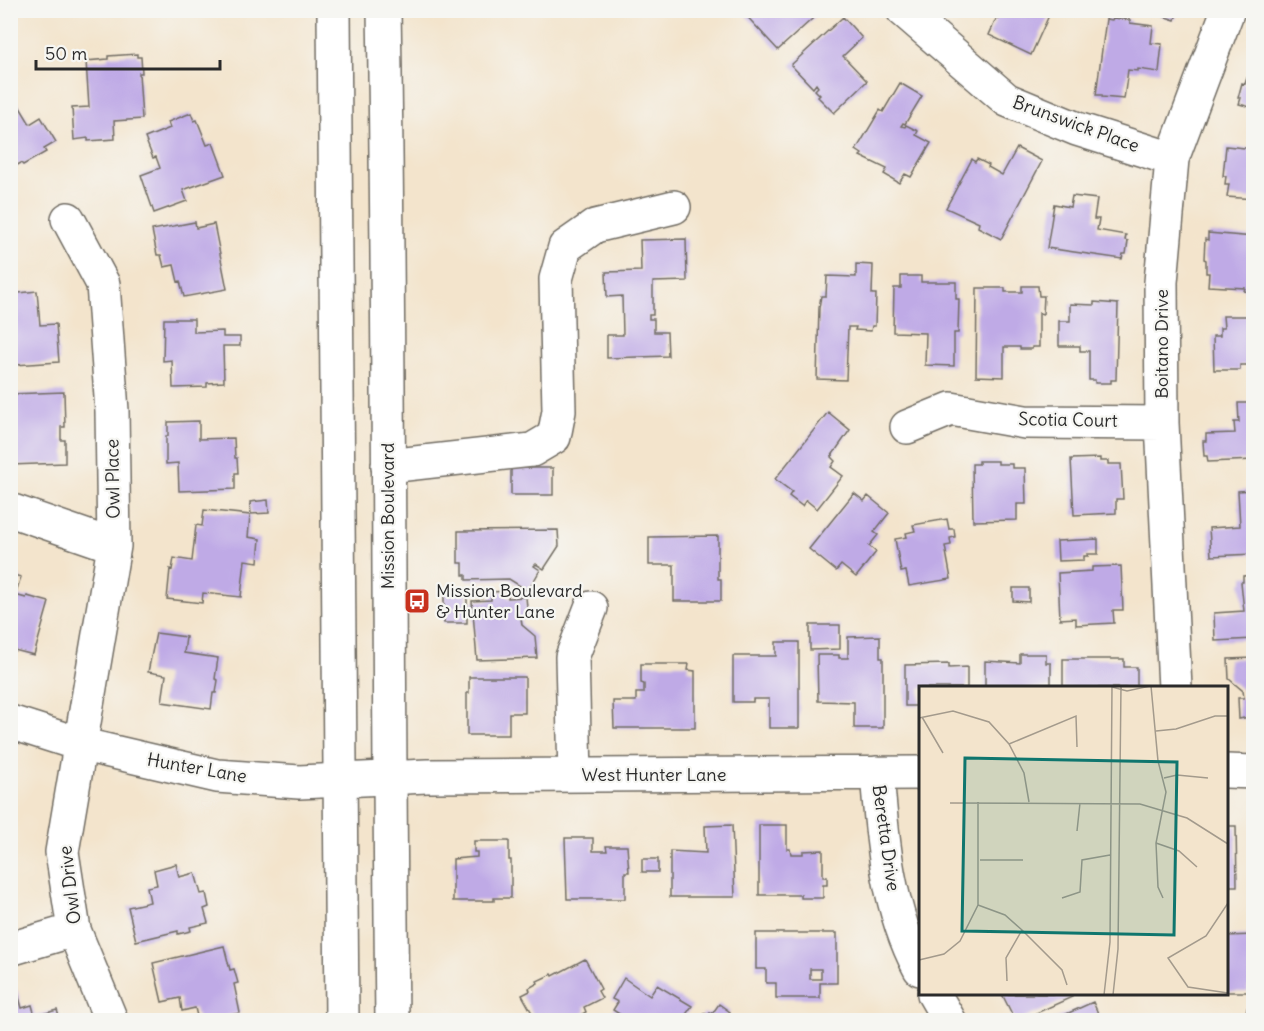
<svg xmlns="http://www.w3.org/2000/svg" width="1264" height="1031" font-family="Delius,sans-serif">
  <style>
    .building { fill: #bfaae6; fill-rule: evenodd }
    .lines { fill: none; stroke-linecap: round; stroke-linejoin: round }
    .minor-casing { stroke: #716c63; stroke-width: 36 }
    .major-casing { stroke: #716c63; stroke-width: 36 }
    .minor { stroke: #fff; stroke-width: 33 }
    .major { stroke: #fff; stroke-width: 33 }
    .labels { text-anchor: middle; stroke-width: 4.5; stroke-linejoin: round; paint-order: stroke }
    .street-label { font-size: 18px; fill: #2b2b2b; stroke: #f6f6f2 }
    .poi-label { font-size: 18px; fill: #2b2b2b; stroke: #f6f6f2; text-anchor: start }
    .inset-road { fill: none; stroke: #a39a8c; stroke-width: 1.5 }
    .view { fill: #0f766e; fill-opacity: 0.15; stroke: #0f766e; stroke-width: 3 }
    .inset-edge { fill: none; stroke: #2b2b2b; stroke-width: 3 }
  </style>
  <rect width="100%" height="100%" fill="#f6f6f2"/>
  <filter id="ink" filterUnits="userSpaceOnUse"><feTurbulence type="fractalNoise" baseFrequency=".0167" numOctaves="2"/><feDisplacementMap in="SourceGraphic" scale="12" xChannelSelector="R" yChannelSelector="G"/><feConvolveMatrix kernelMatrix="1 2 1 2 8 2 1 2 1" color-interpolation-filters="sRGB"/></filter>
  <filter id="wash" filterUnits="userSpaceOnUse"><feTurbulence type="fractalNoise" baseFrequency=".008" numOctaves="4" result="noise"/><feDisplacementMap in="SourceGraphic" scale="24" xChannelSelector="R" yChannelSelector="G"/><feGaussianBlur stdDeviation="1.35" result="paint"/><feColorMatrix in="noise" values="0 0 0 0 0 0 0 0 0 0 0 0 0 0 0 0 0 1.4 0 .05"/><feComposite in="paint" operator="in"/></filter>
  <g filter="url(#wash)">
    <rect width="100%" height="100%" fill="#f3e4cc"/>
    <g id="blocks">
      <!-- building -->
      <path class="building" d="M741,10H822L778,50Z
        M1003,10L1051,11L1031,55L989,35L997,17L999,18Z
        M1144,10H1178L1175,20Z
        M843,17L862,38L843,56L867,81L834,113L818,97L820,95L815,90L818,87L816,84L813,88L791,65Z
        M1113,18L1130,20V23L1153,26L1151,43L1162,44L1159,72L1138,69V71L1128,70L1124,99L1102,97V95H1096L1106,19L1112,20Z
        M137,54V57H141L142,73H139L142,119L114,121L115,139L88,141V138L74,140L72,108L89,107L86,61L108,59V56Z
        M1247,78L1254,80V108L1239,104L1241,98H1238L1242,83L1245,84Z
        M900,83L922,96L905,124L903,123L901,126L905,127L906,125L918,131L916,135L931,143L911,177L905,174L899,183L884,174L887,169L860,156L862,154L856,150L880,110L883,112Z
        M15,99L30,124L41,117L56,142L44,149L46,152L23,165L21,163L10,169V102Z
        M191,113L194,121L197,120L207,145L213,143L225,175L183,190L187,201L154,213L141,175L160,168L156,157L153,158L145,138L170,128L168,122Z
        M1226,146L1254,149V199L1227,197L1229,184H1225L1226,176H1223Z
        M1017,148L1042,161L1001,239L978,227L979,223L946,208L972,159L975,162L977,159L989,165L988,167L1002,175Z
        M1072,196L1097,199L1094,219H1099L1097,230L1126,235L1125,240L1128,241L1126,254H1123L1122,259L1047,248L1054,204L1070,207Z
        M195,222L196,228L214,224L227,289L184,297L180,281L178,282L174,265L164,267L161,255H157L152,230Z
        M1208,233L1254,237V292L1244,291L1245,288L1208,286L1209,273H1206V260L1204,259L1205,239L1208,240Z
        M686,239L687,281L653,282V315H649V319H654V332H667L668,356L607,358V335H623L622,296L607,297L606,272L641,271L640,240Z
        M856,264L873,265L872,294H876L875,326H872L871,331L855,330L856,327H848L846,380L817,379L819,308L821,296H826L827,276L856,277Z
        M901,276H921V282H956V299H959L958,333H954V366L925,365L926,333L893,332L894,288H901Z
        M1022,286H1038L1039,296H1044L1043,314L1039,313V347H1032V349H1020V347H1004V377L976,376L977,288H1005V292H1022Z
        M37,291L40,325L56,324L59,362L15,365L14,359H10V294Z
        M1094,302L1118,304L1116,380H1111V383H1095V380H1089V351H1080V346H1059V321H1070V304L1094,305Z
        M1223,316H1254V365H1240V370H1214L1213,336H1220V328H1224Z
        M164,319H194V332L223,331V337H240V346H223L224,382L207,383V387L173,388L172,360L163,361Z
        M64,392L65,427H61V440H65V463L10,465V394Z
        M1238,403H1254V460L1208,462L1207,456H1204L1203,441H1206V434L1235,433L1234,422H1239Z
        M828,412L850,430L831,457L835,461L831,467L843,476L817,509L806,500L802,506L789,496L792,492L775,479Z
        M199,421V439L234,438L235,458H237L238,473H235V489L179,491L178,463L166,464V436H168V422Z
        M1100,458V461H1108V464H1121L1123,499H1116V513L1074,515L1071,459Z
        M979,461H998V464H1012V468H1025L1026,504H1017V520L973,521L972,464H979Z
        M511,468H553V495H511Z
        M1254,490V554L1211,556L1209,528L1240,526L1238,491Z
        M854,493L864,501L868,496L889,513L874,532L878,535L869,546L876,552L856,577L841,565L836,571L809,549Z
        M268,500L269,513L251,514L250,502Z
        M204,510L250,515L248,537L260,539L258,562L245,560L241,597L203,593L202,603L167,599L170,569L172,570L174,558L192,561L196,525L202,526Z
        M947,519L949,529H954L955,537L950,538L951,545L945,546L951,579L909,586L906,571L901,572L895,539L907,537L906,533L915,531L913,525Z
        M558,530L559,546L544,569L536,564L534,566L540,570L528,591L509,579L466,580V575H463V563H458V531Z
        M718,536V579H721V601H674V565H649V537Z
        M1098,539V554H1087L1088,556H1084V560L1058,561L1057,541Z
        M1121,566L1123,610H1113L1114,623L1076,625V618L1060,619L1058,573L1092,571V567Z
        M10,574L21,577L15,595L26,598L27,596L49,602L34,655L10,649Z
        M1254,575V639L1215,641L1214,613L1244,611L1241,582H1243V576Z
        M1013,588H1029V602L1013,601Z
        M508,591V598L526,597L528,618H521L522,625L535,636L537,658L477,660L472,601L491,600V592Z
        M444,593H467V623H444Z
        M810,625H840V649L810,650Z
        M156,633L186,637L184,653L218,658L215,679L218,680L216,693H213L211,709L162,702L166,675L148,672Z
        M880,636V658H883V728H854V702L818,701L817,655H839V658H848V637Z
        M776,642H799V728H769V699H753V702H733V656H776Z
        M1020,654H1046V663H1051V688H985V661L1020,663Z
        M1254,658V716L1239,719L1238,698H1244L1243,691L1229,679L1228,659Z
        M1063,659H1124V667H1137V688H1063Z
        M641,664H689L688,670L695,671V728H614L613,701H636V693H644V684L641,683Z
        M949,664V668L967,667V688H920V706H905V665Z
        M469,677H525V713H509V735H467V693H469Z
        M732,825L735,897H670V851L706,853L705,826Z
        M759,825H787V849H790L791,854H803V851L823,850V877H827V885H823V898H801V895H759Z
        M1226,826H1236L1237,886H1226Z
        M565,838H593V851H607L606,846H627L629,872H625V899H567Z
        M474,841H509V860H511V898H494V901H453V859L477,857V852H474Z
        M642,859H658V872H642Z
        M176,864L179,877L195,873L201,894L206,893L209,907L204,909L208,923L190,927L191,931L178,934V931L136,941L128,907L150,902L147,887L157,885L154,870Z
        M756,933H837V983H820V998H776V983H766V969H756ZM810,969H821V979H810Z
        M1254,935V986H1248V992H1226V936Z
        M224,946L230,970L234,969L238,983L234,984L240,1013L207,1020H198L195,1008L182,1011L180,998L162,1002L153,963Z
        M585,959L601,989L598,991L602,998L584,1007L586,1012L575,1018L577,1020H536L522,995L530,991L529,988L538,983L537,981L552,974L553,976Z
        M624,978L650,996L657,985L692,1006L682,1020H626L627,1019L613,1010L618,1002L612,999Z
        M17,990L22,1008L32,1005L35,1016L57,1010L60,1020H10V992Z
        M1002,994H1070L1072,997L1021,1020H1015Z
        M1093,1002L1101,1020H1053Z
        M719,1004L730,1012L724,1020H700L704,1013L708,1015L710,1013L712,1014Z
        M1247,1008L1254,1009V1020H1245Z"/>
    </g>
  </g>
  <g filter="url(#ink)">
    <use href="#blocks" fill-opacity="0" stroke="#716c63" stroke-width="1.5"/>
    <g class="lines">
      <!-- minor casing -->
      <g class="minor-casing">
        <path id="minor" d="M903,10L1007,100L1077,129L1172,159
          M68,219L103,284L112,411L114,546L62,852L74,930L111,1020
          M907,427L951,409L1025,422L1162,423
          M388,466L532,450L554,437L559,411L556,279L565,247L595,226L674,207
          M10,510L114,546
          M1175,688L1162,423L1161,282L1172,159L1228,10
          M10,722L79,744L217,776L299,782L427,776L920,773
          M1226,771L1254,772
          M877,773C882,839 888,910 920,969
          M575,775L572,657L591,608
          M10,949L74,930
          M934,994L949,1020"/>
      </g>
      <!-- major casing -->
      <g class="major-casing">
        <path id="major" d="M334,10L342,1020
          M384,10C390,347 388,684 392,1020"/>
      </g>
      <!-- minor -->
      <use href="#minor" class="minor"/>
      <!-- major -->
      <use href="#major" class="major"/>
    </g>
  </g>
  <!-- icons -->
  <defs>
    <g id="bus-square" transform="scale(1.35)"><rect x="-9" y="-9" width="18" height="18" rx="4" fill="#c8321e" stroke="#f6f6f2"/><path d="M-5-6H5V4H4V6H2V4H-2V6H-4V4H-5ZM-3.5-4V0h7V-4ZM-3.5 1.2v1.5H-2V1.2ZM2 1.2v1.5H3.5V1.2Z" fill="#fff"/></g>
  </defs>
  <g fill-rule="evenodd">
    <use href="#bus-square" x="417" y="601"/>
  </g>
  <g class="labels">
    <!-- street labels -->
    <g class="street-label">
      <text transform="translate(1076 124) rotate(20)" y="6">Brunswick Place</text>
      <text transform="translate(1162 344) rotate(-90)" y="6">Boitano Drive</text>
      <text transform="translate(1068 420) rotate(1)" y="6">Scotia Court</text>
      <text transform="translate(113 479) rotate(-91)" y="6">Owl Place</text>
      <text transform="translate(388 516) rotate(-90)" y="6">Mission Boulevard</text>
      <text transform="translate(197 768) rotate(10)" y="6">Hunter Lane</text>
      <text x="654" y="781">West Hunter Lane</text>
      <text transform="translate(886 838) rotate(82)" y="6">Beretta Drive</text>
      <text transform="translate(70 885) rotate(-97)" y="6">Owl Drive</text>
    </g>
    <!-- poi labels -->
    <g class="poi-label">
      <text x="436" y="597">Mission Boulevard<tspan x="436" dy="21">&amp; Hunter Lane</tspan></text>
    </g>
  </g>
  <!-- overview -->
  <g transform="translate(919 686)">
    <rect width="309" height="309" fill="#f3e4cc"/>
    <path class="inset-road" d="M232,0L239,75L247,106L237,157L239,201L244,212M193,1L208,5L231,0M3,31L24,67M0,32L34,25L70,36L90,58L105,87L110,116M237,45L257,43L296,30H309M90,58L157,30L158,61M245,92L258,89L289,92M31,117L221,118L268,132L309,158M158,145L161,117M237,157L260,165L278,181M61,174H104M143,212L161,206L163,174L191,169M309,217L287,250L249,272L269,301L309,307M59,219L86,229L103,244L143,284L148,299M0,274L25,268L41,255L59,219V116M88,295L87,272L103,244M185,309L191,256L193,0M194,309L199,263L202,0"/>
    <path class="view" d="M46,72L258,76L255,249L43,245Z"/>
    <rect width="309" height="309" class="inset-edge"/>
  </g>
  <!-- margin -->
  <rect width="1264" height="1031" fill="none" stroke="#f6f6f2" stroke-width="36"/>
  <!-- scale -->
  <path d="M36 60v9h184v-9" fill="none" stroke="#2b2b2b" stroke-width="3"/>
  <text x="45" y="60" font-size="18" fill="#2b2b2b" stroke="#f6f6f2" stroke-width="4.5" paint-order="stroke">50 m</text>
</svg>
